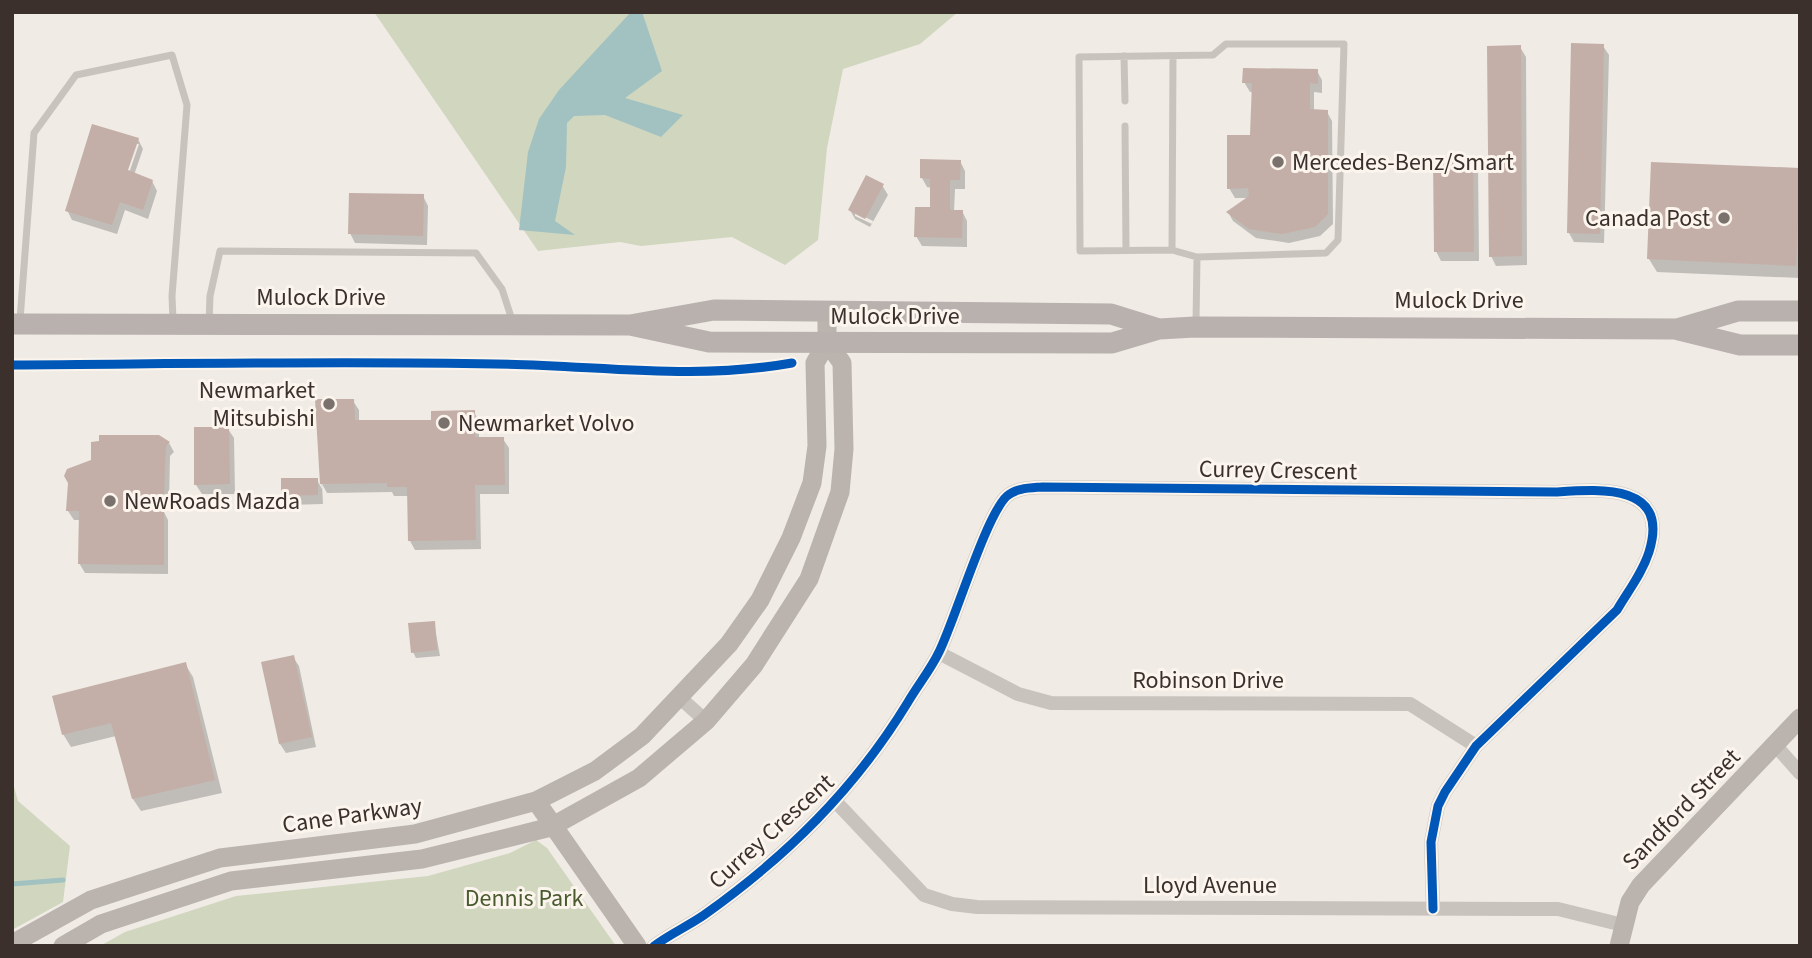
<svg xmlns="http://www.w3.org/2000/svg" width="1812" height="958" font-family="'Source Sans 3',sans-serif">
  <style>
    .green { fill: #d1d6bf }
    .water { fill: #a1c2c1 }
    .shadow { fill: #0003; fill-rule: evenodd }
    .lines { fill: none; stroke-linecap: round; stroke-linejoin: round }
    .stream { stroke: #a1c2c1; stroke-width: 5 }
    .building { fill: #c3afa7 }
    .lane { stroke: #c9c3be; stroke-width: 7 }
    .street { stroke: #c9c3be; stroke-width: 14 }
    .secondary { stroke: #bab3ae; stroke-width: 19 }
    .primary { stroke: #b8b1ad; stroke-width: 21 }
    .cycleway-casing { stroke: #fbf5ee; stroke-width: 13 }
    .cycleway { stroke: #0057b8; stroke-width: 9 }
    .poi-dot { fill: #7a716c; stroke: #fbf5ee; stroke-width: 2.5 }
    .labels { text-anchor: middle; stroke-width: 6; stroke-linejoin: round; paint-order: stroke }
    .poi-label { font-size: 24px; fill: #3b302b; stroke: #fbf5ee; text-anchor: start }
    .street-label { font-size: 24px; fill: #3b302b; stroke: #fbf5ee }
    .park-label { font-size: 24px; fill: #4a5a2e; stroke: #fbf5ee }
  </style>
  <rect width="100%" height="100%" fill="#f0ebe5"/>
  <!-- green -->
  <path class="green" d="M374,12H958L920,44L843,69L827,148L818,240L785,265L732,237L641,246L620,242L538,251Z
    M12,780L18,801L70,846L63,902L12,930Z
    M536,840L547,848L616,946H100L125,932L236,896L428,876L510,853Z"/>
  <!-- water -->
  <path class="water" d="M631,12H642L662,71L625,98L683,115L661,137L605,115L574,116L567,123L566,167L555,221L575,235L519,230L528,152L539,119L559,90Z"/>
  <!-- shadow -->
  <path class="shadow" d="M1603,46L1609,55L1604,243L1574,242L1569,233Z
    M1520,47L1526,57L1527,265L1496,266L1491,256Z
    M1317,71L1322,80V93L1314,92V111L1327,112L1332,121L1333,224L1320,236L1289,243L1256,238L1233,221L1228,212L1249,198H1235L1229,188L1251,137L1253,92H1250L1244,82Z
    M138,139L143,149L134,175L152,181L157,191L148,219L125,210L117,234L72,220L67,210ZM135,144H139L127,179L123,178Z
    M1472,158L1478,167L1479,261H1441L1436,251Z
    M960,161L965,171V189H955L954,211H962L967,221V247L922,246L916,236L931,209L932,188L927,187L922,178Z
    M1800,171V278L1657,272L1649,259Z
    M882,185L888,195L870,227L855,219L850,210ZM855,212L873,221L872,224L855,216Z
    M423,196L428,206L427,245L355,243L350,233Z
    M317,401H353L359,410V422L433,421L474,412L479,421V439H503L509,448V494H480L481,549L415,550L410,541L409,496H394L392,492L327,493L322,484L323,504L288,505L283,495L317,480L322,489Z
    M228,429L234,438L235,494H202L196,485Z
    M169,443L174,452L170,456L169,503H156L157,510H163L168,520V574L85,573L79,563L80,520H74L68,511Z
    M434,622L440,656L416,658L413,652Z
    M293,657L299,666L316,747L286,753L280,744L263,663Z
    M185,664L193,677L222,793L141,811L133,799L116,736L71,747L63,734Z"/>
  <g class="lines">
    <!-- stream -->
    <path class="stream" d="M12,884L63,880"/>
  </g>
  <!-- building -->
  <path class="building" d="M1571,43L1604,44L1600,234L1567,233Z
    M1521,45L1522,256L1489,257L1487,46Z
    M1243,68L1318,69V84L1310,83V109L1328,110V214L1315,227L1282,234L1249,229L1226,212L1249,196L1248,188L1227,189V135H1250L1252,83H1242Z
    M92,124L139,138L128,170L153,180L143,210L120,202L112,225L65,211Z
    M1433,156H1473L1474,252H1434Z
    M920,159L961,160L960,180H950V210H963L962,238L914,237L915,207H930V179L920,178Z
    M1651,162L1800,168L1796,266L1647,259Z
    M866,175L884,184L865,219L848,210Z
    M349,193L424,194L423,236L348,234Z
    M315,399H354L355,420H431V411L475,410V437H504L505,485H475L476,540L408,541L407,487H387V483L320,484Z
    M194,427H229L230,484L194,485Z
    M99,435H159L170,442L166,446L164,494H152L154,508H164V565L78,564L79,511H66L68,483L64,476L67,469L91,460V442L99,441Z
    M281,478H318V495L281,496Z
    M435,621L437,650L411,653L408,623Z
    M294,655L312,737L279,744L261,662Z
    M186,662L215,780L132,799L111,723L62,735L52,696Z"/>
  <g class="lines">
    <!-- lane -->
    <path class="lane" d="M1124,56L1125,101
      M1125,126L1126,250
      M1172,250L1173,56
      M20,320L34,133L76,75L172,55L187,105L172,296L173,320
      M209,323L210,296L220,251L476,253L502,289L513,323
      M1196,323L1197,257L1326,253L1338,240L1344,44H1226L1213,55L1079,57L1080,251L1172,250L1197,257"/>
    <!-- street -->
    <path class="street" d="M939,653L1018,694L1051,703L1410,704L1476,746
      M678,696L706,721
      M1776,746L1800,773
      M836,802L924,895L952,904L977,907L1558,909L1623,925
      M654,946C670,934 688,926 704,915C787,856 855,789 908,702C918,685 931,669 939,652C955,620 986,515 1007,496C1016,488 1030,488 1042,487L1556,492C1602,489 1670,484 1649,552C1642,574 1628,591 1617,610L1476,746L1445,792L1438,806L1431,842L1433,909"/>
    <!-- secondary -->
    <path class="secondary" d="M536,801L637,946
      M12,944L91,900L220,858L415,834L536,801L595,771L642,736L729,644L760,600L791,538L812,483L817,446L815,363L827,342V311
      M63,946L101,924L231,881L422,859L551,827L639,778L706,721L754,665L809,579L840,492L844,449L842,363L827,342
      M1619,946L1630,902L1641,885L1800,718"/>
    <!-- primary -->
    <path class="primary" d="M12,324L630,325L714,310L1111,314L1159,329
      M630,325L709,342L1112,343L1159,329L1195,327L1675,329L1740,345H1800
      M1677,329L1738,311H1800"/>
    <!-- cycleway casing -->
    <g class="cycleway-casing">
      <path id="cycleway" d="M12,365C173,364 335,361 496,364C597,365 691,381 792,363
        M654,946C670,934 688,926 704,915C787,856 855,789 908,702C918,685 931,669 939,652C955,620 986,515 1007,496C1016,488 1030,488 1042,487L1556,492C1602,489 1670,484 1649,552C1642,574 1628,591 1617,610L1476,746L1445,792L1438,806L1431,842L1433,909"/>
    </g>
    <!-- cycleway -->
    <use href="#cycleway" class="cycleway"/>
  </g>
  <!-- markers -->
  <g class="poi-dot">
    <circle cx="1278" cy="162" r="7"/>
    <circle cx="1724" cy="218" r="7"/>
    <circle cx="329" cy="404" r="7"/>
    <circle cx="444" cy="423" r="7"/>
    <circle cx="110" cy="501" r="7"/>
  </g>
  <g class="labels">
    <!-- poi labels -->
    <g class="poi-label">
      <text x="1292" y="170">Mercedes-Benz/Smart</text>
      <text x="1710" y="226" text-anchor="end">Canada Post</text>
      <text x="315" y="398" text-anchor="end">Newmarket<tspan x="315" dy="28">Mitsubishi</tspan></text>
      <text x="458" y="431">Newmarket Volvo</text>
      <text x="124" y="509">NewRoads Mazda</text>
    </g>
    <!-- street labels -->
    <g class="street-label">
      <text x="321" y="305">Mulock Drive</text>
      <text x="1459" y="308">Mulock Drive</text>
      <text x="895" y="324">Mulock Drive</text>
      <text transform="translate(1278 470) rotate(1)" y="8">Currey Crescent</text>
      <text x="1208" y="688">Robinson Drive</text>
      <text transform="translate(1681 809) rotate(-46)" y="8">Sandford Street</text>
      <text transform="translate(352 815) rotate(-8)" y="8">Cane Parkway</text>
      <text transform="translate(771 831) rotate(-42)" y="8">Currey Crescent</text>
      <text x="1210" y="893">Lloyd Avenue</text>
    </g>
    <!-- park labels -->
    <g class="park-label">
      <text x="524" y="906">Dennis Park</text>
    </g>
  </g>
  <!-- border -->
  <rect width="1812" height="958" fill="none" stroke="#3b302b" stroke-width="28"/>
</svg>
